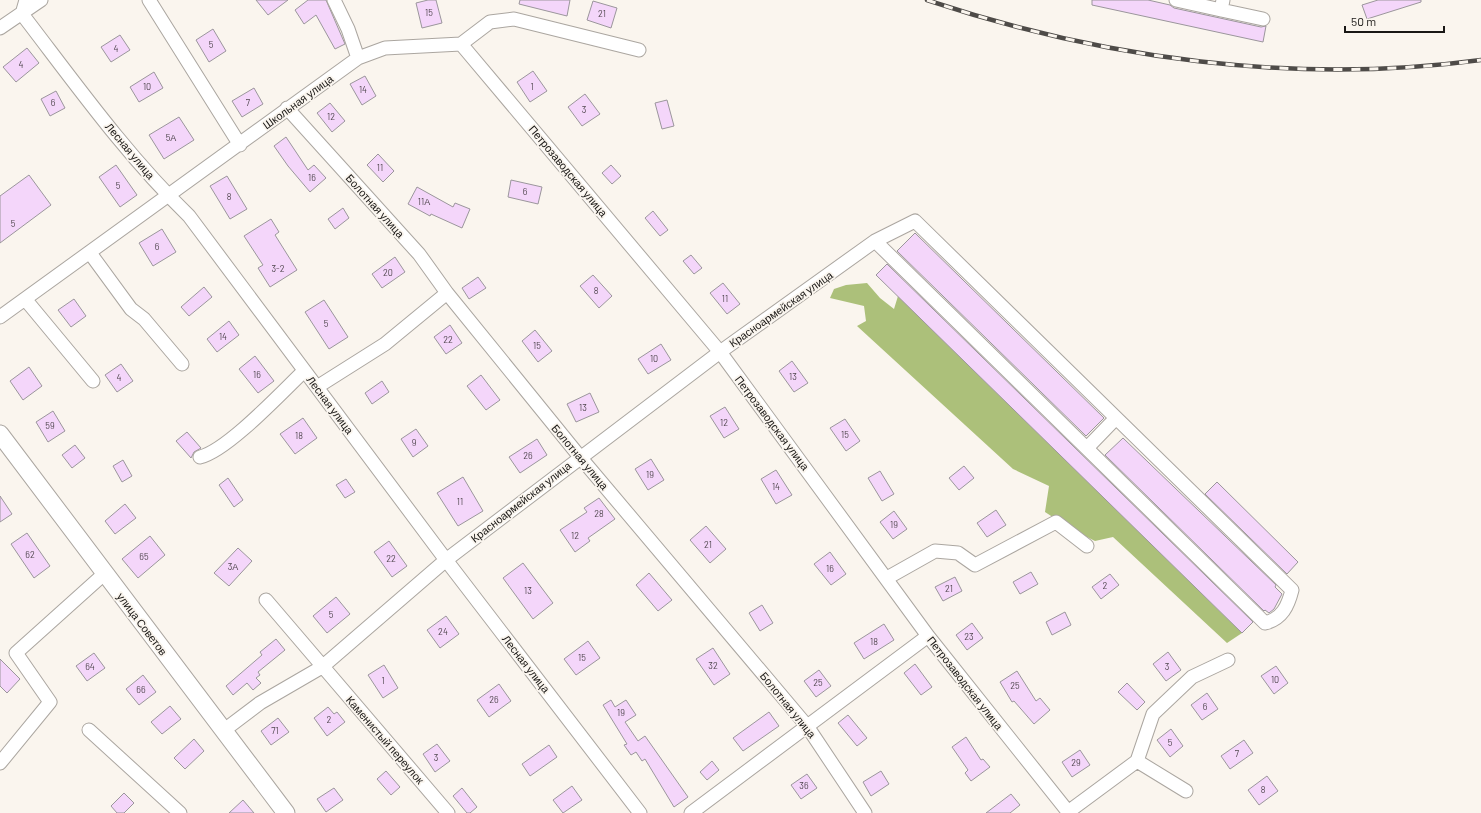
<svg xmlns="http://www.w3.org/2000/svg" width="1481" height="813" font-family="Barlow,sans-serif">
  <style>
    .forest { fill: #acc07a }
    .building { fill: #f4d6fa; stroke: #9b969c }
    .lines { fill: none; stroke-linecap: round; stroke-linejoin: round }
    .minor-casing { stroke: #aba6a0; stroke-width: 15 }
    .major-casing { stroke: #aba6a0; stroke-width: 19 }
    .minor { stroke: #fff; stroke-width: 13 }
    .major { stroke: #fff; stroke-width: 17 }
    .rail-casing { stroke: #4e4b48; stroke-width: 4.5 }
    .rail { stroke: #faf5ee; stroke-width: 3; stroke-dasharray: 9; stroke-linecap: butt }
    .labels { text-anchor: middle; stroke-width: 3.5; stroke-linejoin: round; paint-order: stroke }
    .number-label { font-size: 9px; fill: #50474e }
    .street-label { font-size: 11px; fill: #191715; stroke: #faf5ee }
  </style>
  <rect width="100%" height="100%" fill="#faf5ee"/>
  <!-- forest -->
  <path class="forest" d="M867,283L880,298L894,309L898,296L1242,633L1227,643L1113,537L1095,541L1071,529L1045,512L1049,486L1013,469L857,326L866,321L864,306L830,298L834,289L846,285Z"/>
  <!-- building -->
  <path class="building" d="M256,0H288L268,15Z
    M308,0H326L345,44L335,49L316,15L304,24L295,10Z
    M428,0H436L442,23L422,28L416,3Z
    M520,0H570L567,16L519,4Z
    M1092,0H1148L1170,5L1174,8L1261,27L1266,26L1263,42L1092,5Z
    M1378,0H1421V2L1367,19L1362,5Z
    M593,1L617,8L611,28L587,20Z
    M213,29L226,51L209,62L196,40Z
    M120,35L130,50L111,62L101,47Z
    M27,48L39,63L16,82L3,67Z
    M533,71L547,91L530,102L517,82Z
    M154,72L163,88L139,102L130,87Z
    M365,76L376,96L362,105L350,84Z
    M254,88L263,104L242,117L232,101Z
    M56,91L65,108L50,116L41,99Z
    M585,94L600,114L582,126L568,107Z
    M667,100L674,126L662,129L655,103Z
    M330,103L345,121L332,132L317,113Z
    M179,117L194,140L164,159L149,135Z
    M286,137L308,170L314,165L326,178L310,192L288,166L274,146Z
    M378,154L394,171L383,182L367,165Z
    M116,165L137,195L120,207L99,177Z
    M611,165L621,176L612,184L602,173Z
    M29,175L51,205L0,243V196Z
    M227,176L247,209L230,219L210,186Z
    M511,180L542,187L538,204L508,197Z
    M417,187L453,207L455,203L470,209L462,228L431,214L430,216L408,204Z
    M343,208L349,218L335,229L328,219Z
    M653,211L668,230L660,236L645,218Z
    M271,219L279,232L275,235L297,270L270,287L258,268L263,265L244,236Z
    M162,229L176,252L153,266L139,243Z
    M915,233L1104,418L1086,436L897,251Z
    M691,255L702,268L694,274L683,261Z
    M395,257L405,272L382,288L372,274Z
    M887,264L1253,622L1242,633L876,275Z
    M593,275L612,296L599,308L580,286Z
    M478,277L486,288L469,299L462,288Z
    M723,283L740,304L727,314L710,293Z
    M204,287L212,297L189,316L181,307Z
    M74,299L86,316L71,327L58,310Z
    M324,300L348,337L329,349L305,312Z
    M229,321L239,335L217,352L207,339Z
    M450,325L462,343L446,354L434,337Z
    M535,330L552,351L538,362L522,341Z
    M661,344L671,360L648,374L638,359Z
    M255,356L274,381L258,393L239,369Z
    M792,361L808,383L794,392L779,371Z
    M121,364L133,381L117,392L105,375Z
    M29,367L42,386L23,400L10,381Z
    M481,375L500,400L486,410L467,386Z
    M382,381L389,392L372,404L365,393Z
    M590,393L599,412L576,422L567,404Z
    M725,407L739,429L724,438L710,416Z
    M53,411L65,431L48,442L36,422Z
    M303,418L317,438L295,454L280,434Z
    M845,419L860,441L846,451L830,428Z
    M416,429L428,446L413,457L401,439Z
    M187,432L201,448L194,452L191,458L176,441Z
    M1123,438L1276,585L1275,587L1282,594L1274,609L1269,613L1265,610L1264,611L1105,455Z
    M537,439L547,455L520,473L509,457Z
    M75,445L85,458L72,468L62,455Z
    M651,459L664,480L648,490L635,469Z
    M123,460L132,476L122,482L113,466Z
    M964,466L974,478L959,490L949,478Z
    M776,470L792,495L776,504L761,479Z
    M880,471L894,494L882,501L868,478Z
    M463,477L483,511L458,526L437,493Z
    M228,478L243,500L234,507L219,485Z
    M346,479L355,492L345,498L336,485Z
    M1217,482L1298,562L1287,574L1205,494Z
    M0,496L12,514L0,522Z
    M599,498L615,519L588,538L590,541L575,552L560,530L587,512L584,508Z
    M125,504L136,518L115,534L105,521Z
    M996,510L1006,525L987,537L977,523Z
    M894,511L907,529L893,539L880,522Z
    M706,526L726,549L710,563L690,540Z
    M27,533L50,566L34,578L11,544Z
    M150,536L165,555L138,578L122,559Z
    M389,541L407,566L392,577L374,552Z
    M238,548L252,561L229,586L214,573Z
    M830,552L846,574L831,585L814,564Z
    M523,563L553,603L533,619L503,578Z
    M1031,572L1038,584L1020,594L1013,582Z
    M649,573L672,600L658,611L636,585Z
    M1110,574L1119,585L1101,599L1092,587Z
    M955,577L962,591L943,601L935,587Z
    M336,597L350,614L327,633L313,616Z
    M762,605L773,623L760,631L749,613Z
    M1065,612L1071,625L1052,635L1046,622Z
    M446,616L459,634L440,648L427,630Z
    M972,623L983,638L967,650L956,635Z
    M884,624L894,640L864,659L854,643Z
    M276,639L285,650L258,672L260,675L256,678L261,683L253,690L247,683L233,695L226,686L262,655L260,652Z
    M588,641L600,658L576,675L564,659Z
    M713,648L730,674L714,685L696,659Z
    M1168,652L1181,670L1166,681L1153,664Z
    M94,653L105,668L87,681L76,666Z
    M0,659L20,679L7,693L0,686Z
    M915,664L932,687L921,695L904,673Z
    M384,665L398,688L383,698L368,675Z
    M1276,666L1288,683L1274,694L1261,676Z
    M819,670L831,686L816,697L804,681Z
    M1017,671L1036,701L1040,698L1050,710L1034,724L1014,701L1012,702L1000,682Z
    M143,675L156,692L139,705L126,689Z
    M1127,683L1145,702L1137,710L1118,692Z
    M499,684L511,701L489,717L477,700Z
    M1207,693L1218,709L1202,720L1191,705Z
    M611,700L615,707L626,700L636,715L625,722L638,741L645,736L688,797L674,807L645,759L642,761L636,752L631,755L624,745L627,744L603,705Z
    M170,706L181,719L162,734L151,722Z
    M328,707L334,714L337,712L345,722L327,736L314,718Z
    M769,712L779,726L743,751L733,738Z
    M848,715L867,738L857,746L838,723Z
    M278,718L289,732L271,745L261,731Z
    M1171,729L1183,746L1170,757L1157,740Z
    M966,737L981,760L983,759L990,767L971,781L965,773L968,770L952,747Z
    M194,739L204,751L185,769L174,758Z
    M1244,740L1253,753L1230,769L1221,756Z
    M437,744L450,761L435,772L423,754Z
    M549,745L557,757L530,776L522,764Z
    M1080,750L1090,765L1072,777L1062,762Z
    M712,761L719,770L707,780L700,772Z
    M386,771L400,787L391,795L377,779Z
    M881,771L889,784L871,796L863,782Z
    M807,774L817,788L801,799L791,785Z
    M1267,776L1278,791L1259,805L1248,790Z
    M572,786L582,800L563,813L553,800Z
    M334,788L343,800L326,812L317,799Z
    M462,788L477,807L470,813H467L453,796Z
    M124,793L134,803L124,813H117L111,806Z
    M1011,794L1020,805L1010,813H986Z
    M243,800L254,813H229Z"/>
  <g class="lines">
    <!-- minor casing -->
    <g class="minor-casing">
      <path id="minor" d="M26,0L22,14C75,83 126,155 189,216L446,560L640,813
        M149,0L240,145
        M334,0L348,29L358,58
        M1176,0L1221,10
        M1223,0L1221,10L1263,19
        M0,28L41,0
        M461,44L720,352L928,636L1069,813
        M287,108L419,254L447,293L580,457L807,726L865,813
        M90,253L131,309L144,319L182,364
        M25,299L93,381
        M0,317L358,58L385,48L461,44L490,22L514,19L639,50
        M317,387L385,344L447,293
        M1087,448L1116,418
        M200,457C227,451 282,392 304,371
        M887,578L935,551L958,553L975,565L1056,522L1087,546
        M266,600L448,813
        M89,730L180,813
        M223,731L260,703L322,667L446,560L720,352L875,241L915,221L1292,590C1288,606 1282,619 1265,623L875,241
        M1137,761L1186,791
        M0,763L50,702L16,653L104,574
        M1068,812L1137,761L1153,714L1192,677L1228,660
        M691,813L928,636"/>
    </g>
    <!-- major casing -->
    <g class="major-casing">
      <path id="major" d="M0,434L286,813"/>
    </g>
    <!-- minor -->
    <use href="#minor" class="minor"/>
    <!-- major -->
    <use href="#major" class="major"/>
    <!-- rail casing -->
    <g class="rail-casing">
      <path id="rail" d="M927,0C1103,59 1296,85 1481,60"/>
    </g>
    <!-- rail -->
    <use href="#rail" class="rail"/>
  </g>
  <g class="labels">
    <!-- number labels -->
    <g class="number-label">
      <text x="429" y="16">15</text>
      <text x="602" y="17">21</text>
      <text x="211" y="48">5</text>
      <text x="116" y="52">4</text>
      <text x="21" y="68">4</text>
      <text x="147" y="90">10</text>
      <text x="532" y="90">1</text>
      <text x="363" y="93">14</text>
      <text x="53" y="106">6</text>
      <text x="248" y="106">7</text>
      <text x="584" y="113">3</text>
      <text x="331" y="120">12</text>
      <text x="171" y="141">5А</text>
      <text x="380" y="171">11</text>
      <text x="312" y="181">16</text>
      <text x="118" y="189">5</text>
      <text x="525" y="195">6</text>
      <text x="229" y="200">8</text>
      <text x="424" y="205">11А</text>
      <text x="13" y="227">5</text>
      <text x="157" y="250">6</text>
      <text x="278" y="272">3-2</text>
      <text x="388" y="276">20</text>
      <text x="596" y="294">8</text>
      <text x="725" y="302">11</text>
      <text x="326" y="327">5</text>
      <text x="223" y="340">14</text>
      <text x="448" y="343">22</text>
      <text x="537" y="349">15</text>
      <text x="654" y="362">10</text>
      <text x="257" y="378">16</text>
      <text x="793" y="380">13</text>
      <text x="119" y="381">4</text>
      <text x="583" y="411">13</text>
      <text x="724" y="426">12</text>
      <text x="50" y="429">59</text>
      <text x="845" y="438">15</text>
      <text x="299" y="439">18</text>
      <text x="414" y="446">9</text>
      <text x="528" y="459">26</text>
      <text x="650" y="478">19</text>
      <text x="776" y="490">14</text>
      <text x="460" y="505">11</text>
      <text x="599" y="517">28</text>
      <text x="894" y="528">19</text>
      <text x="575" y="539">12</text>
      <text x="708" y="548">21</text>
      <text x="30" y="558">62</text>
      <text x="144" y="560">65</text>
      <text x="391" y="562">22</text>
      <text x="233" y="570">3А</text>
      <text x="830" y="572">16</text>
      <text x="1105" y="589">2</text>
      <text x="949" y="592">21</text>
      <text x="528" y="594">13</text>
      <text x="331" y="618">5</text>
      <text x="443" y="635">24</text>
      <text x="969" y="640">23</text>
      <text x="874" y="645">18</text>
      <text x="582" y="661">15</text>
      <text x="713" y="669">32</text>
      <text x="90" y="670">64</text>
      <text x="1167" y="670">3</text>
      <text x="1275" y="683">10</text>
      <text x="383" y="684">1</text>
      <text x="818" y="686">25</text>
      <text x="1015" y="689">25</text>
      <text x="141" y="693">66</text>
      <text x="494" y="703">26</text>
      <text x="1205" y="710">6</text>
      <text x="621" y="716">19</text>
      <text x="329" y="723">2</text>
      <text x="275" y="734">71</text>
      <text x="1170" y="746">5</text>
      <text x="1237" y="757">7</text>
      <text x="436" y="761">3</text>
      <text x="1076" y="766">29</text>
      <text x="804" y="789">36</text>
      <text x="1263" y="793">8</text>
    </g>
    <!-- street labels -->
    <g class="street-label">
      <text transform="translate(298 102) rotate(-36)" y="4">Школьная улица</text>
      <text transform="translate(130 151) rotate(50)" y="4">Лесная улица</text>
      <text transform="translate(568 171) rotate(50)" y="4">Петрозаводская улица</text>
      <text transform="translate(375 206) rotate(48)" y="4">Болотная улица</text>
      <text transform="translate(781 309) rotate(-35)" y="4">Красноармейская улица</text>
      <text transform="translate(330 405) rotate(53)" y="4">Лесная улица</text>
      <text transform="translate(772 423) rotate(53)" y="4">Петрозаводская улица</text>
      <text transform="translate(580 457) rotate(50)" y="4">Болотная улица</text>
      <text transform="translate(521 502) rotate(-38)" y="4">Красноармейская улица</text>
      <text transform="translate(142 624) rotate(53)" y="4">улица Советов</text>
      <text transform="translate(526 664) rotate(52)" y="4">Лесная улица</text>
      <text transform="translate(965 683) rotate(52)" y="4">Петрозаводская улица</text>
      <text transform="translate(788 705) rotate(51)" y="4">Болотная улица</text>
      <text transform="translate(385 740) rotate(49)" y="4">Каменистый переулок</text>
    </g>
  </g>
  <!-- scale -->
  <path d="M1345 26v6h99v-6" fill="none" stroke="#191715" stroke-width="2"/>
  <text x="1351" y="26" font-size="12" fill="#191715" stroke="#faf5ee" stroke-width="3" paint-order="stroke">50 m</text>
</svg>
